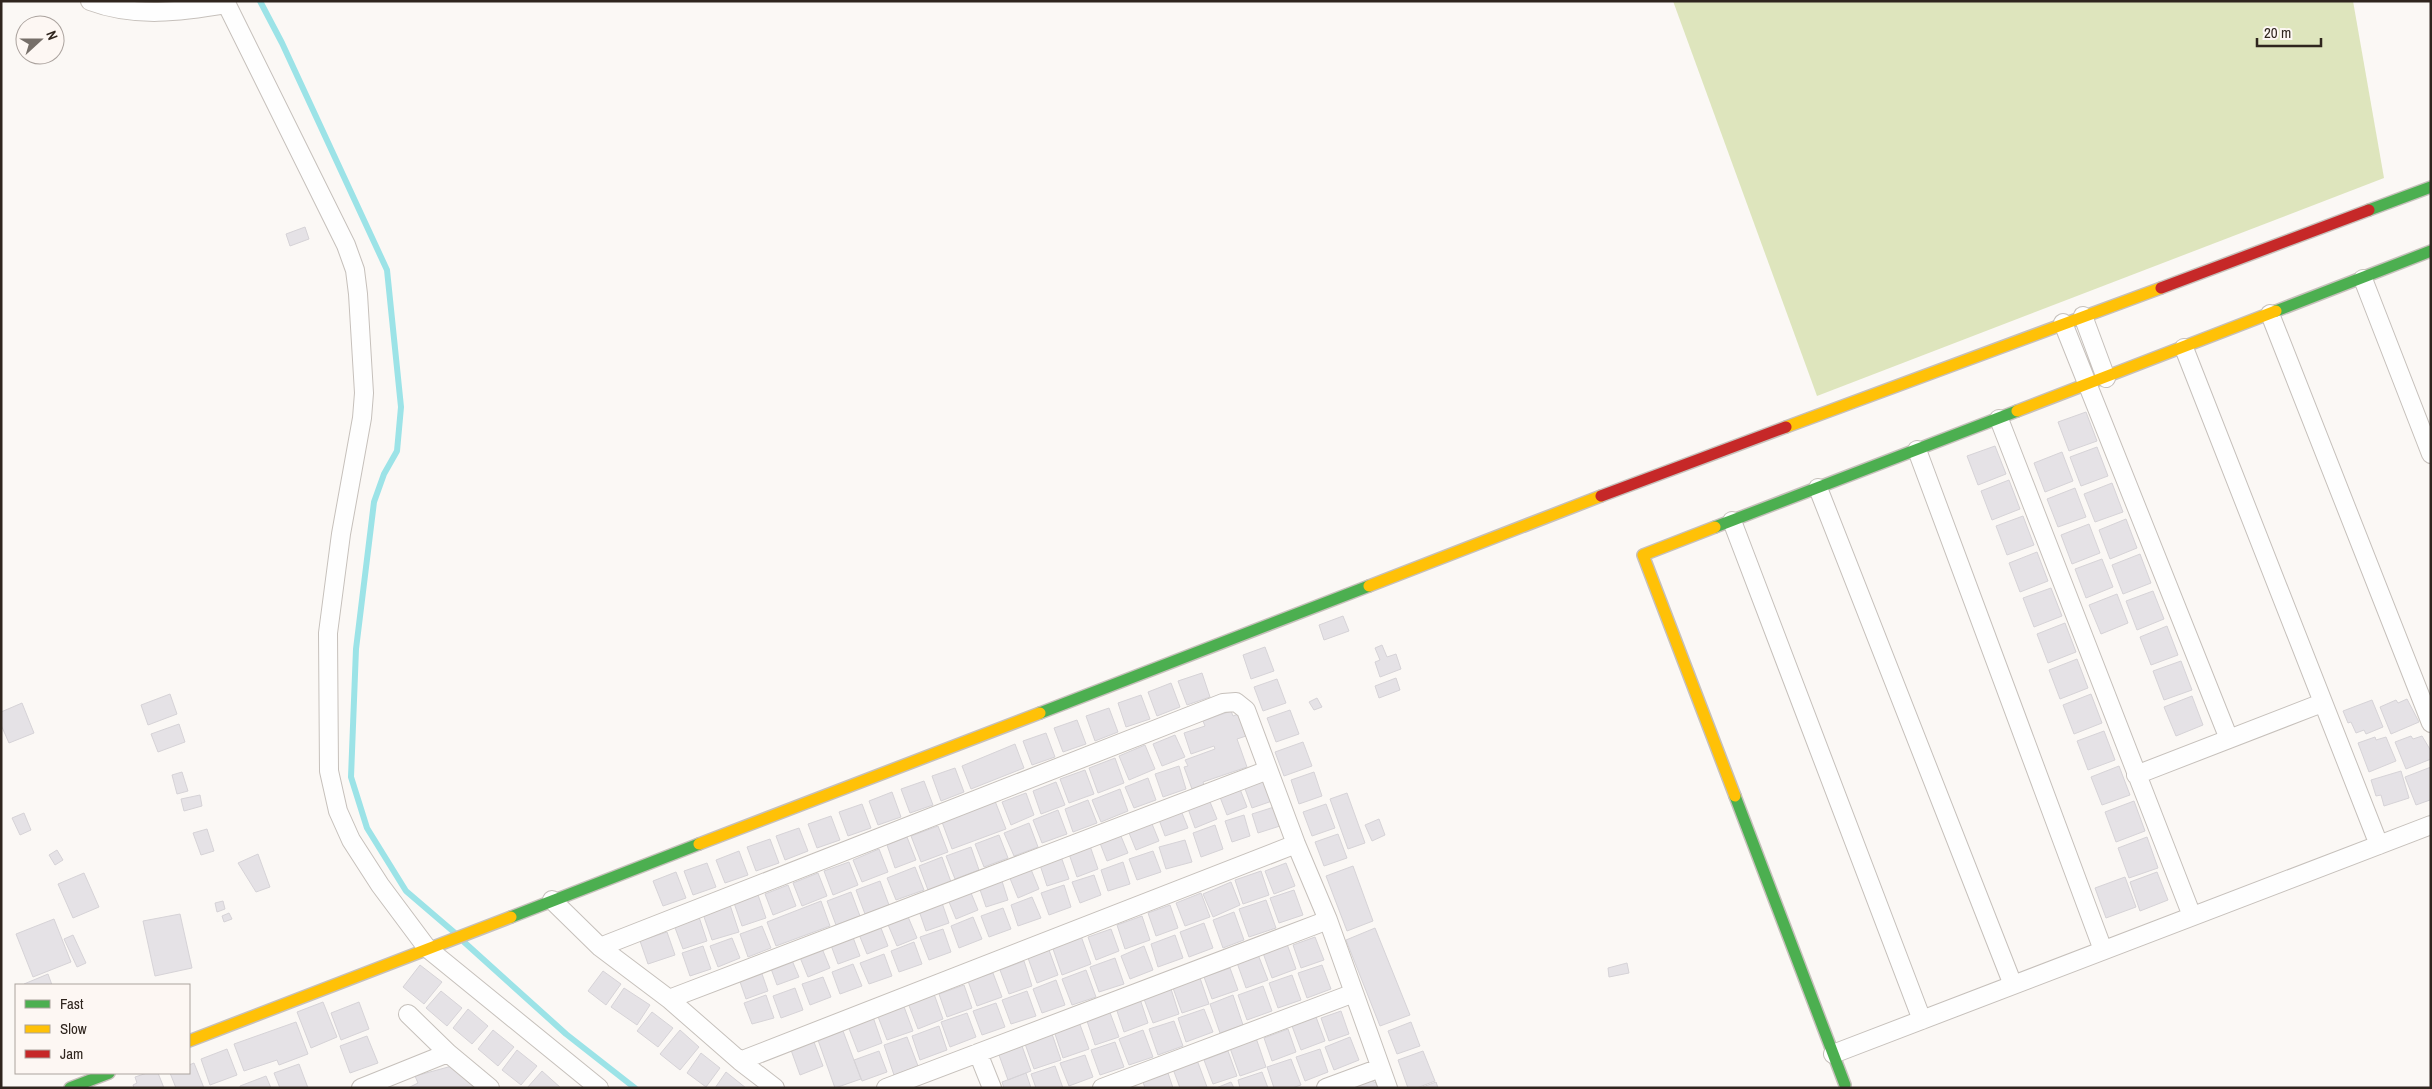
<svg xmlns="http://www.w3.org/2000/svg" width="2432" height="1089" font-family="'Archivo Narrow',sans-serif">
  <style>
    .green { fill: #dee5bd }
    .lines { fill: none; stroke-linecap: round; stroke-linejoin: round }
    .stream { stroke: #9ce3e7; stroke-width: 6 }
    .building { fill: #e5e2e6; stroke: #d6d3d7 }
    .street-casing { stroke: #c6c0bb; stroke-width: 20 }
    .fast-casing { stroke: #c6c0bb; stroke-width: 14 }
    .slow-casing { stroke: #c6c0bb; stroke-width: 14 }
    .jam-casing { stroke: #c6c0bb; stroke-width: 14 }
    .street { stroke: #fefefe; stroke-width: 18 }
    .fast { stroke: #4caf50; stroke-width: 11 }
    .slow { stroke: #ffc107; stroke-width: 11 }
    .jam { stroke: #c62828; stroke-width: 11 }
  </style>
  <rect width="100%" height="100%" fill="#fbf8f5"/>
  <!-- green -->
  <path class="green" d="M1673,1H2353L2384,178L1817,396Z"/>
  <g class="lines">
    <!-- stream -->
    <path class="stream" d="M260,1L282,43L387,270L401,407L397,451L384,474L374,502L356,649L351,777L367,828L406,891L455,933
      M464,942L566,1034L635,1088"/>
  </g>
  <!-- building -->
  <path class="building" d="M305,227L309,239L290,246L286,234Z
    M2086,412L2097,441L2069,451L2058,422Z
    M1995,446L2006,474L1978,485L1967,456Z
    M2097,447L2108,476L2081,486L2070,457Z
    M2062,452L2073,481L2045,492L2034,463Z
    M2009,480L2020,509L1992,520L1981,491Z
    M2112,483L2123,512L2095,522L2084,494Z
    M2075,488L2086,517L2058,527L2047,499Z
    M2023,516L2034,545L2007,555L1996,526Z
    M2126,519L2137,548L2110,559L2099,530Z
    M2089,524L2100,553L2072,564L2061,535Z
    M2037,552L2048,581L2020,592L2009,563Z
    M2140,554L2151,583L2123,594L2112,565Z
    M2102,559L2113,587L2086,598L2075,569Z
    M2051,588L2062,616L2034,627L2023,598Z
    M2153,591L2164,619L2137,630L2126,601Z
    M2117,594L2128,623L2101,634L2089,605Z
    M1343,616L1349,631L1324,640L1319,625Z
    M2065,623L2076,652L2048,663L2037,634Z
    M2167,626L2178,655L2151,665L2140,637Z
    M1382,645L1387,657L1396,654L1401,669L1380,677L1375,662L1380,660L1375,648Z
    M1265,647L1274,671L1251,679L1243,655Z
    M2077,659L2088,688L2060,699L2049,670Z
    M2181,661L2192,690L2164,700L2153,671Z
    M1202,673L1210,697L1187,705L1178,681Z
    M1396,678L1400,690L1379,698L1375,686Z
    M1277,679L1286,703L1263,711L1254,687Z
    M1171,683L1180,707L1157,716L1148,692Z
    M170,694L177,714L148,725L141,705Z
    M2091,694L2102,723L2074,734L2063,705Z
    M1141,695L1150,719L1126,727L1118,703Z
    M2192,696L2203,725L2176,736L2164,707Z
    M1317,698L1322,707L1314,710L1309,702Z
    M2407,699L2419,722L2391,734L2380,707L2396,700L2398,703Z
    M2372,700L2383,727L2366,734L2364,730L2356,733L2351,722L2348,723L2343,711Z
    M22,703L34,733L9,743L1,725V712Z
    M1109,708L1118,732L1095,741L1086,716Z
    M1290,710L1299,734L1276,742L1267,718Z
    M1231,711L1233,716L1238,714L1246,736L1237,739L1247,767L1203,782L1204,785L1192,789L1184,767L1188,766L1185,760L1215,749L1214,746L1191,754L1184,733L1205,726L1203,721Z
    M1077,720L1086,744L1063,752L1054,728Z
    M179,724L185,742L158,752L151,734Z
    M2104,731L2115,760L2088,770L2077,741Z
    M1046,733L1055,757L1032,765L1023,741Z
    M1175,735L1185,757L1162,766L1153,744Z
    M2411,736L2413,739L2422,736L2431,751V759L2406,769L2395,742Z
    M2375,737L2376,740L2386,737L2396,761L2369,772L2358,743Z
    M1303,742L1312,766L1284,776L1275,752Z
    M1015,744L1024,768L971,789L962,766Z
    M1145,745L1155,769L1129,780L1119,756Z
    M1115,758L1124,783L1098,793L1089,768Z
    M1179,766L1186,789L1163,797L1155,774Z
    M2119,766L2130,795L2102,805L2091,777Z
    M2431,767L2430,800L2416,805L2405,777Z
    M955,768L964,792L941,801L932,776Z
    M1085,770L1094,794L1069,803L1060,779Z
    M2401,771L2409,798L2384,806L2381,795L2376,796L2371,780Z
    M182,772L188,791L177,794L172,775Z
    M1314,772L1322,796L1299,804L1291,780Z
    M1148,778L1156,800L1134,808L1125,787Z
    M1267,778L1275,800L1252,808L1244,786Z
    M924,781L933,805L910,813L901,789Z
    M1056,782L1065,805L1041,814L1033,791Z
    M1238,784L1247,807L1227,815L1218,792Z
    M1120,789L1128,811L1101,822L1092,800Z
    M892,792L901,817L878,825L869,801Z
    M1026,793L1034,815L1011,825L1002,802Z
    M1347,793L1365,843L1348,849L1330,799Z
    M200,795L202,806L184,811L181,799Z
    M1208,797L1217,819L1195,828L1187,806Z
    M1088,800L1097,823L1073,832L1065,809Z
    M995,801L1006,829L952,849L942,822Z
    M2134,801L2145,831L2116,842L2105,812Z
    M862,804L871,828L848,836L839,812Z
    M1326,804L1335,828L1312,836L1303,812Z
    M1274,807L1280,826L1258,833L1252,814Z
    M1180,808L1188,828L1165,836L1158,817Z
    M1058,810L1067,834L1042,843L1033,820Z
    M24,813L31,830L20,835L12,818Z
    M1244,815L1250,836L1232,842L1225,821Z
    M831,816L840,840L817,848L808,824Z
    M1150,819L1159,841L1136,850L1127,828Z
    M1379,819L1385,835L1372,841L1365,825Z
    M1029,823L1038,847L1014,856L1004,833Z
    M1215,825L1223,849L1201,857L1193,833Z
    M938,826L948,852L921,862L911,836Z
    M799,828L808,851L785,860L776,836Z
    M207,829L214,851L201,855L193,833Z
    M1118,829L1128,853L1107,861L1098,838Z
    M1338,834L1347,858L1324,866L1315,842Z
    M999,835L1008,858L984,867L975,844Z
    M907,837L916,860L895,868L887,845Z
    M2147,837L2158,868L2129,878L2118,848Z
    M770,839L779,863L756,871L747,847Z
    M1185,840L1192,862L1166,869L1159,847Z
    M1089,843L1098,869L1077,877L1068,851Z
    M971,847L979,870L955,879L946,856Z
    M879,849L888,872L862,882L853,860Z
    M57,850L63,860L55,865L49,855Z
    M739,851L748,875L725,883L716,860Z
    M1059,851L1069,879L1047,886L1038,859Z
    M1153,851L1161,872L1137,880L1129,859Z
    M258,854L270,887L256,892L238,863Z
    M942,857L951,882L928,890L919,866Z
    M849,862L858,885L833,895L824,871Z
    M1028,862L1039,889L1018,898L1007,871Z
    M1123,862L1130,884L1108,891L1101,870Z
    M707,863L716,887L693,895L684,871Z
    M1286,863L1295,886L1274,894L1265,871Z
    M1353,866L1373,921L1347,931L1326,876Z
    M915,867L924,890L896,900L887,878Z
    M1261,871L1269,895L1243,904L1235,880Z
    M676,872L686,898L663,906L653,881Z
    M2157,872L2168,900L2140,911L2130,882Z
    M84,873L99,907L73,918L58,884Z
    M818,873L827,896L802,906L793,883Z
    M1094,875L1101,895L1080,903L1072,882Z
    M2125,877L2136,907L2106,918L2095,888Z
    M1001,878L1008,900L986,907L978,884Z
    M880,881L889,905L865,914L856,890Z
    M1231,882L1240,905L1213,917L1203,894Z
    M788,885L796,906L773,915L765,894Z
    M1064,885L1071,907L1049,915L1041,893Z
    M969,888L978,910L956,919L947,897Z
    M1294,890L1303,915L1279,923L1270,898Z
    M757,892L766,918L742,926L733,900Z
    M851,892L860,916L836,925L827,901Z
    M1201,893L1210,917L1185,926L1176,903Z
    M1032,897L1041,918L1018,926L1011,905Z
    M941,900L949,923L926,931L918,908Z
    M1266,900L1276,928L1249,937L1239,909Z
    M223,901L225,909L217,912L215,903Z
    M821,901L830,926L776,946L767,922Z
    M730,905L739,932L712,940L703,914Z
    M1170,905L1178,928L1156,936L1148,913Z
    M1003,908L1011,929L989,937L981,916Z
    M906,912L917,938L897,946L886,920Z
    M1234,912L1244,940L1223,948L1213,920Z
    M229,913L232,919L224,922L222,916Z
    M180,914L192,968L155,976L143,921Z
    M1142,916L1150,940L1125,949L1117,925Z
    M699,917L707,941L683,949L674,925Z
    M973,917L982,939L959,948L951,926Z
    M54,919L71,962L33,977L16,934Z
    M879,923L888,946L867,954L858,932Z
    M1204,923L1213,948L1189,957L1180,932Z
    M762,926L771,948L748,957L740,934Z
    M1375,928L1410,1015L1380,1026L1346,940Z
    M943,929L951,952L929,960L920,937Z
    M1111,929L1119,951L1096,960L1088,937Z
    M667,932L675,955L648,964L640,941Z
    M851,932L860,956L838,964L829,940Z
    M73,935L86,963L77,967L64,939Z
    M1175,935L1183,958L1158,967L1151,944Z
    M1081,936L1091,964L1062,975L1052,946Z
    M1315,937L1324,960L1301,968L1293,945Z
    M732,938L740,958L718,967L710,946Z
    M914,942L922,964L899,972L891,951Z
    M1287,944L1296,969L1272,978L1263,953Z
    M703,946L711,969L690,976L682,953Z
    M821,946L830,968L808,977L799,955Z
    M1144,946L1153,970L1130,979L1121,956Z
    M1049,950L1058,975L1037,983L1028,958Z
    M1257,952L1268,980L1246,988L1236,960Z
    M884,954L892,976L869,984L860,963Z
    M791,958L799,977L777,985L770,966Z
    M1115,958L1124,984L1099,992L1090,967Z
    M1024,961L1032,986L1009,994L1000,970Z
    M1627,963L1629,973L1609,977L1608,968Z
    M853,964L862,986L840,994L832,972Z
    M420,965L442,982L424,1004L403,987Z
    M1322,965L1331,989L1307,998L1298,973Z
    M1230,968L1238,990L1212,999L1204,977Z
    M1086,970L1096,997L1072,1005L1062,979Z
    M603,971L621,984L606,1005L588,991Z
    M761,971L768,991L746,999L739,979Z
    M993,973L1002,997L977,1006L968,981Z
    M48,974L52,985H25L24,984Z
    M1292,975L1301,1000L1278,1008L1269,983Z
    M823,977L831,997L810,1005L802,984Z
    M1200,978L1209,1004L1182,1013L1173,988Z
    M1056,980L1065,1005L1042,1013L1033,989Z
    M964,985L972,1008L947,1017L939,994Z
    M1263,986L1272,1011L1247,1020L1238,995Z
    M624,988L650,1005L637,1025L611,1007Z
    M795,988L803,1010L781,1018L773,996Z
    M1171,989L1179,1014L1153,1023L1144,999Z
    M441,991L462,1008L447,1026L426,1008Z
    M1027,991L1036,1016L1011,1024L1002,1000Z
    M934,994L943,1019L918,1029L908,1003Z
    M766,995L774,1018L752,1024L744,1003Z
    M1233,995L1243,1025L1220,1033L1210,1004Z
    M1140,999L1148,1023L1124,1032L1116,1008Z
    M323,1002L337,1037L311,1048L297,1012Z
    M359,1002L369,1029L341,1040L331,1013Z
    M996,1003L1005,1027L982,1035L973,1011Z
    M903,1004L913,1031L887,1040L877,1014Z
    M468,1009L488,1026L472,1044L453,1028Z
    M1204,1009L1213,1032L1186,1042L1178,1018Z
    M1109,1010L1119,1037L1095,1045L1086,1018Z
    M1341,1011L1349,1034L1329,1041L1321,1018Z
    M652,1012L673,1028L658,1047L637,1031Z
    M967,1013L976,1037L950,1047L941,1022Z
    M873,1017L882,1043L858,1052L848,1026Z
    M1316,1017L1325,1041L1301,1050L1292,1026Z
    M1174,1021L1183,1046L1158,1055L1149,1029Z
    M296,1022L308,1054L279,1065L277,1060L244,1071L234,1044Z
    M1079,1022L1089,1049L1063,1058L1054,1031Z
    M1411,1022L1420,1046L1397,1054L1388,1031Z
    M939,1026L947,1050L920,1060L912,1036Z
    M1288,1029L1296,1052L1272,1061L1264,1038Z
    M493,1030L514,1047L498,1066L478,1049Z
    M680,1030L699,1047L680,1070L660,1054Z
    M1143,1030L1153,1057L1129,1065L1119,1039Z
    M843,1031L861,1079L835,1088L818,1040Z
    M1051,1031L1061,1060L1034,1069L1024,1041Z
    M367,1036L378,1063L350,1073L340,1046Z
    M907,1037L918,1066L894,1075L884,1045Z
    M1350,1037L1359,1060L1334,1070L1325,1047Z
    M1256,1038L1266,1067L1240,1076L1230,1048Z
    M814,1042L823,1066L800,1075L791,1050Z
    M1115,1042L1124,1067L1100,1075L1091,1050Z
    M1022,1046L1031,1071L1008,1080L999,1055Z
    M227,1049L237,1075L210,1085L201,1059Z
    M1320,1049L1328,1072L1305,1081L1296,1057Z
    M517,1050L537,1066L521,1085L502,1070Z
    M879,1051L887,1072L862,1081L854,1060Z
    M1228,1051L1237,1076L1213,1084L1204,1060Z
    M1423,1051L1435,1081L1417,1088H1408L1398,1060Z
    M701,1053L720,1068L706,1087L687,1073Z
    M1085,1055L1093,1077L1069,1086L1060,1063Z
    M1291,1059L1301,1085L1292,1088H1274L1267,1067Z
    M1197,1060L1207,1087L1180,1088L1173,1069Z
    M194,1063L204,1088H176L170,1073H189V1065Z
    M299,1064L308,1088H280L274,1073Z
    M452,1066L481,1088H408L418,1083L415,1076Z
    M1055,1066L1063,1088H1036L1031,1074Z
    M542,1071L561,1088H527Z
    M726,1072L746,1088H715Z
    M1262,1072L1268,1088H1240L1238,1080Z
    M147,1073H158L164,1088H134L133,1085L137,1083L135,1077Z
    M1026,1073L1031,1088H1004L1002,1082Z
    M1168,1073L1173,1088H1145L1143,1082Z
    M266,1076L271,1088H240V1086Z
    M1367,1079L1379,1084L1381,1088H1345Z
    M1231,1082L1234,1088H1216Z
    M1436,1082L1438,1088H1420Z"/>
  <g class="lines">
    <!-- street casing -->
    <g class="street-casing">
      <path id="street" d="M90,1C135,18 181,12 227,4
        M225,1L346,245L355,270L358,294L364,393L362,418L341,534L328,633L329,771L338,811L351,840L380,885L427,948L599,1088
        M2363,279L2431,454
        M2270,314L2431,723
        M2083,316L2106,378
        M2063,323L2229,739
        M2184,348L2379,845
        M1999,419L2192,916
        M1917,450L2103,950
        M1818,488L2013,985
        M1732,521L1922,1020
        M2136,775L2322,703
        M552,900L600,947L669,999L740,1061L775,1088
        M600,947L1223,703L1236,702L1246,710L1296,844L1328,920L1388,1088
        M669,999L1268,770
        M408,1014L448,1053L490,1088
        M978,1053L992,1088
        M1833,1054L2431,825
        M740,1061L1296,844
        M361,1088L448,1053
        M886,1088L1328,920
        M1102,1088L1354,993
        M1326,1088L1380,1068"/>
    </g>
    <!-- fast casing -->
    <g class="fast-casing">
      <path id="fast" d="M2369,210L2431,187
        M2276,311L2431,251
        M1715,527L2017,411
        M1040,713L1369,586
        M1735,796L1845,1085
        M511,917L699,844
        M70,1088L109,1073"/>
    </g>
    <!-- slow casing -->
    <g class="slow-casing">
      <path id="slow" d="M2017,411L2276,311
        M1786,427L2161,288
        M1715,527L1643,555L1735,796
        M1369,586L1601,496
        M699,844L1040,713
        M189,1041L511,917"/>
    </g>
    <!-- jam casing -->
    <g class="jam-casing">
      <path id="jam" d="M2161,288L2369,210
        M1601,496L1786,427"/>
    </g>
    <!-- street -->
    <use href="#street" class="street"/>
    <!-- fast -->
    <use href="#fast" class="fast"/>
    <!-- slow -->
    <use href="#slow" class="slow"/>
    <!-- jam -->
    <use href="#jam" class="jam"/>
  </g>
  <!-- border -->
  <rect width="2432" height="1089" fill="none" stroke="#2f251e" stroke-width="5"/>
  <!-- legend -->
  <rect x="15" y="984" width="175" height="90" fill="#fdf7f3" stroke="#aba39e"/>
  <rect x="25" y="1000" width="25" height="8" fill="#4caf50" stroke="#aba39e"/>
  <text x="60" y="1009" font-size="15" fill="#2f251e">Fast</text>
  <rect x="25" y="1025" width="25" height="8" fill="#ffc107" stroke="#aba39e"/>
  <text x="60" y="1034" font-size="15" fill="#2f251e">Slow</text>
  <rect x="25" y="1050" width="25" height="8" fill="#c62828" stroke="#aba39e"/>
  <text x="60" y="1059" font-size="15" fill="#2f251e">Jam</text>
  <!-- north arrow -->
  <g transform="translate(40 40) rotate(69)"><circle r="24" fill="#fdf7f3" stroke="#aba39e"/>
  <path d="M0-4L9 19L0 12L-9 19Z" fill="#766f69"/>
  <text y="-8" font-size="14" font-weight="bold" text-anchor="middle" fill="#2f251e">N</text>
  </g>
  <!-- scale -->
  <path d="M2257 38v8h64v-8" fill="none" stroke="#2f251e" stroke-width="2.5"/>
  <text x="2264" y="38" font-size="15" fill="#2f251e" stroke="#fdf7f3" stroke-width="4" paint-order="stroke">20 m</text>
</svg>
